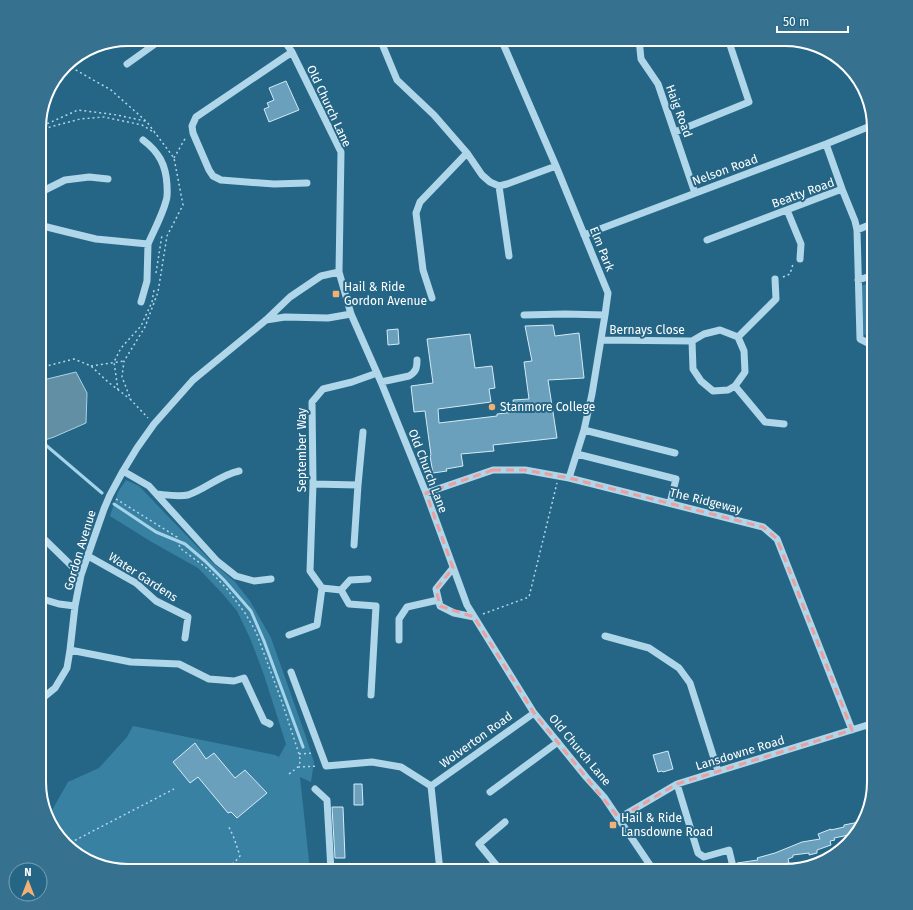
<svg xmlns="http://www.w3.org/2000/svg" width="913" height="910" font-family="'Fira Sans',sans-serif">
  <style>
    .green { fill: #3981a3 }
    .water { fill: #638fa4; stroke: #a4d4e9 }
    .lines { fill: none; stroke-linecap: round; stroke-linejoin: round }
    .stream { stroke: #a4d4e9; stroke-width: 3 }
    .building { fill: #6aa0bb; stroke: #d3ebf7 }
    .path { stroke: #afd6e9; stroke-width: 1.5; stroke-dasharray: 2 3; stroke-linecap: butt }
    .minor { stroke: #afd6e9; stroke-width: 7 }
    .marked { fill: none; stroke: #ed9e9e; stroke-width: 3; stroke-dasharray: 8 5; stroke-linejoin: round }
    .poi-dot { fill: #f2b174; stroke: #256686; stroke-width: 1.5 }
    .labels { text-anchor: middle; stroke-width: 4; stroke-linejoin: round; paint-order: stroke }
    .street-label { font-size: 12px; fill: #fff; stroke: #256686 }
    .poi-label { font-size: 12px; fill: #fff; stroke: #256686; text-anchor: start }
    .rim { fill: none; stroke: #fff; stroke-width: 2 }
  </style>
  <rect width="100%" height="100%" fill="#256686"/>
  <!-- green -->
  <path class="green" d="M874,281V342L864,334L861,286Z
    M126,480L139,486L211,561L235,582L250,601L271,638L306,737L314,762L311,782L300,777L310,871H128L94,864L61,841L47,819L68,782L99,768L127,737L133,726L275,755L279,757L286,744L264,675L250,638L237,611L222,593L198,568L150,541L110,516L118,492Z"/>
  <!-- water -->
  <path class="water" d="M76,372L87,393L86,423L54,437L39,442V381Z"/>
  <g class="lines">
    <!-- stream -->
    <path class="stream" d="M41,441L102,493
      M114,504L156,532L185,544L205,561L224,580L251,611L264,641L303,747"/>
  </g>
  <!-- building -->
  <path class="building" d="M286,81L299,110L269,122L264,109L269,107L267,103L274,100L269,88Z
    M553,325L555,336L579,333L584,378L548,380L557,438L493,445L494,451L461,454L463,466L446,469L447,471L433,473L430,456L431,455L425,411L414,412L411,386L433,383L427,339L470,334L475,368L492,366L495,388L489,389L491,402L438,409L439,423L497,416V414L515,412L513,400L529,399L524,362L532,361L525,326Z
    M398,329L399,344L388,345L387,330Z
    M195,743L206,759L214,753L235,778L245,770L267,793L237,818L231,812L228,813L198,777L190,783L173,762Z
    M668,751L673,769L663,772L662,771L658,772L653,755Z
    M354,784H362L363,805H354Z
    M332,807H343L345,858H335Z
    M864,821L850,840L849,835L834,838L835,840L830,841L831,845L817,850V853L809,855V853L793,855V857L788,859L789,863L772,869L773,871H739L737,863L758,860L757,858L775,853L802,842L820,839L818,834L831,829V830L844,827V825Z"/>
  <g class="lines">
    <!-- path -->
    <path class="path" d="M67,65L111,90L147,122L174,158L183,205L167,236L158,292L145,327L124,361L122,377L131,400L148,418
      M39,129L42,126L78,110L117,115L145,121
      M39,130L80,119L104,117L142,125L155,133
      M174,158L186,137
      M156,273L162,235
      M783,277L790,274L793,264
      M91,366L124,361
      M39,368L74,359L91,366L108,382L130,399
      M118,390L114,362L121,348L141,326L152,302L154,290
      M116,499L177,537L180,548L209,570L227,589L245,613L256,632L282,702L299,754C302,766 298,767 289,774
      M483,614L529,597L557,483
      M299,754L313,753
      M298,767L318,766
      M66,845L174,789
      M225,871L230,867L240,856L234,838L228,825"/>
    <!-- minor -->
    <path class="minor" d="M283,39L292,52L341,152L339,272L351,314L381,382L426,493L467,605L534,713L586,777L604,797L654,871
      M380,39L397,80L434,115L467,153L482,175L490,182L499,186L507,184L556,166
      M501,39L556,166L608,293L605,315L592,394L584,430L569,478
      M639,39L641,59L658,84L695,193
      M292,52L196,117L192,126L193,133L209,170L213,176L221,180L274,184L307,183
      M127,64L162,39
      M675,132L749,102L728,39
      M826,144L842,189
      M499,186L509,256
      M787,210L801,244L800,259
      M39,212L43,191L65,180L89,177L108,179
      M39,225L67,232L96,239L148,244C154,230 162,216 166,201C168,196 167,190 167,185C166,165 159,152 143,140
      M857,230L874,223
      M584,235L826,144L873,125
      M707,240L842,189L855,221L857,230L860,339L874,346
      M858,280L874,275
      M432,298L423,270L416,213L420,202L467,153
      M141,302L147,281L148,244
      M524,315L565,314L605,315
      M266,320L285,317L328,318L351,314
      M720,330L738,337L744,351L745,372L735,386L728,390L713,391L701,381L693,369L692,341L704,334Z
      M738,337L776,299L775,279
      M601,340L692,341
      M381,382L409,376C416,372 417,368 417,360
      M735,386L765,422L784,424
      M584,430L675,453
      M577,454L676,479L670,503
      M123,471L149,486L217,561L236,576L254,581L271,579
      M313,484L358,485L354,545
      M358,485L363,432
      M426,493L493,470H525L569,478L763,527L777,539L852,730
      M157,494C167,495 178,497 188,495C206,489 220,475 239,471
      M39,534L81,575
      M88,556L136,583L156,601L188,617L185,638
      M453,568L436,589L440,606L454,613L474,617
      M322,588L341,590L350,580L368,579
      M341,590L349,604L376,606L371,695
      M39,598L59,604L75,606
      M289,635L317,625L322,588L310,571L313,484L312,402L323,389L352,382L377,373
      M605,636L649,648L679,668L690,683L718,771
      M399,640V619L407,607L438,600
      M70,650L131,662L179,664L209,679L234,681L244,678L264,721L270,724
      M291,672L326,766L372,762L401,767L431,786
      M39,701L55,688L67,668L70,650L75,606L81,575L104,509L110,495L123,471L137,448L154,424L193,380L266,320L290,297L321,276L339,272
      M677,784L698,853L704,857L729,850L734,871
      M431,786L534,713
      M431,786L440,871
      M315,789L327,800L331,871
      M490,792L558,742
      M619,818L677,784L874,723
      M501,871L479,844L505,822"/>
  </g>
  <!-- marked area -->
  <path class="marked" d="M493,470H525L569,478L763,527L777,539L852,730L677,784L619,818L534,713L474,617L440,606L436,589L453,568L426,493Z"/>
  <!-- markers -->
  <g class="poi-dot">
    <rect x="332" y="290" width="8" height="8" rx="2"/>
    <circle cx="492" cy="407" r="4"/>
    <rect x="609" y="821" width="8" height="8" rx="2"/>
  </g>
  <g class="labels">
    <!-- street labels -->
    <g class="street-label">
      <text transform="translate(329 106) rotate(65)" y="4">Old Church Lane</text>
      <text transform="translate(679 111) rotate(70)" y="4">Haig Road</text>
      <text transform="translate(725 170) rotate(-20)" y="4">Nelson Road</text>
      <text transform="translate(803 193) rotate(-20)" y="4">Beatty Road</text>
      <text transform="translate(602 249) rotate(68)" y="4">Elm Park</text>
      <text x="647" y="334">Bernays Close</text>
      <text transform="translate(302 450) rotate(-90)" y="4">September Way</text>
      <text transform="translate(428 471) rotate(69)" y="4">Old Church Lane</text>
      <text transform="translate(706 501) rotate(14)" y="4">The Ridgeway</text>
      <text transform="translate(80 550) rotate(-73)" y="4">Gordon Avenue</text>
      <text transform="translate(143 577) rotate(33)" y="4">Water Gardens</text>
      <text transform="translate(476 740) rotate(-36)" y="4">Wolverton Road</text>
      <text transform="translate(580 750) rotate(50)" y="4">Old Church Lane</text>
      <text transform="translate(740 753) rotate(-17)" y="4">Lansdowne Road</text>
    </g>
    <!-- poi labels -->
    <g class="poi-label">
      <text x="344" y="291">Hail &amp; Ride<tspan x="344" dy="14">Gordon Avenue</tspan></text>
      <text x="500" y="411">Stanmore College</text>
      <text x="621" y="822">Hail &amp; Ride<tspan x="621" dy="14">Lansdowne Road</tspan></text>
    </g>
  </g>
  <!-- crop -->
  <path d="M0 0H913V910H0ZM128 46H785A82 82 0 0 1 867 128V782A82 82 0 0 1 785 864H128A82 82 0 0 1 46 782V128A82 82 0 0 1 128 46Z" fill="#367290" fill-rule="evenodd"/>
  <path class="rim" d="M128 46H785A82 82 0 0 1 867 128V782A82 82 0 0 1 785 864H128A82 82 0 0 1 46 782V128A82 82 0 0 1 128 46Z"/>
  <!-- north arrow -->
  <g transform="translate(28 882)"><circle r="19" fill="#256686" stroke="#7ca3b6"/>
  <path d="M0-3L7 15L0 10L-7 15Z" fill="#f2b174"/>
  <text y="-6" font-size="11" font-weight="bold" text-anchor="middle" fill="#ffffff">N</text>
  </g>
  <!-- scale -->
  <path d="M777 26v6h71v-6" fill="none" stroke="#ffffff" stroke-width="2"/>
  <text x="783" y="26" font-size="12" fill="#ffffff" stroke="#256686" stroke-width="3" paint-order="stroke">50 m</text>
</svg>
